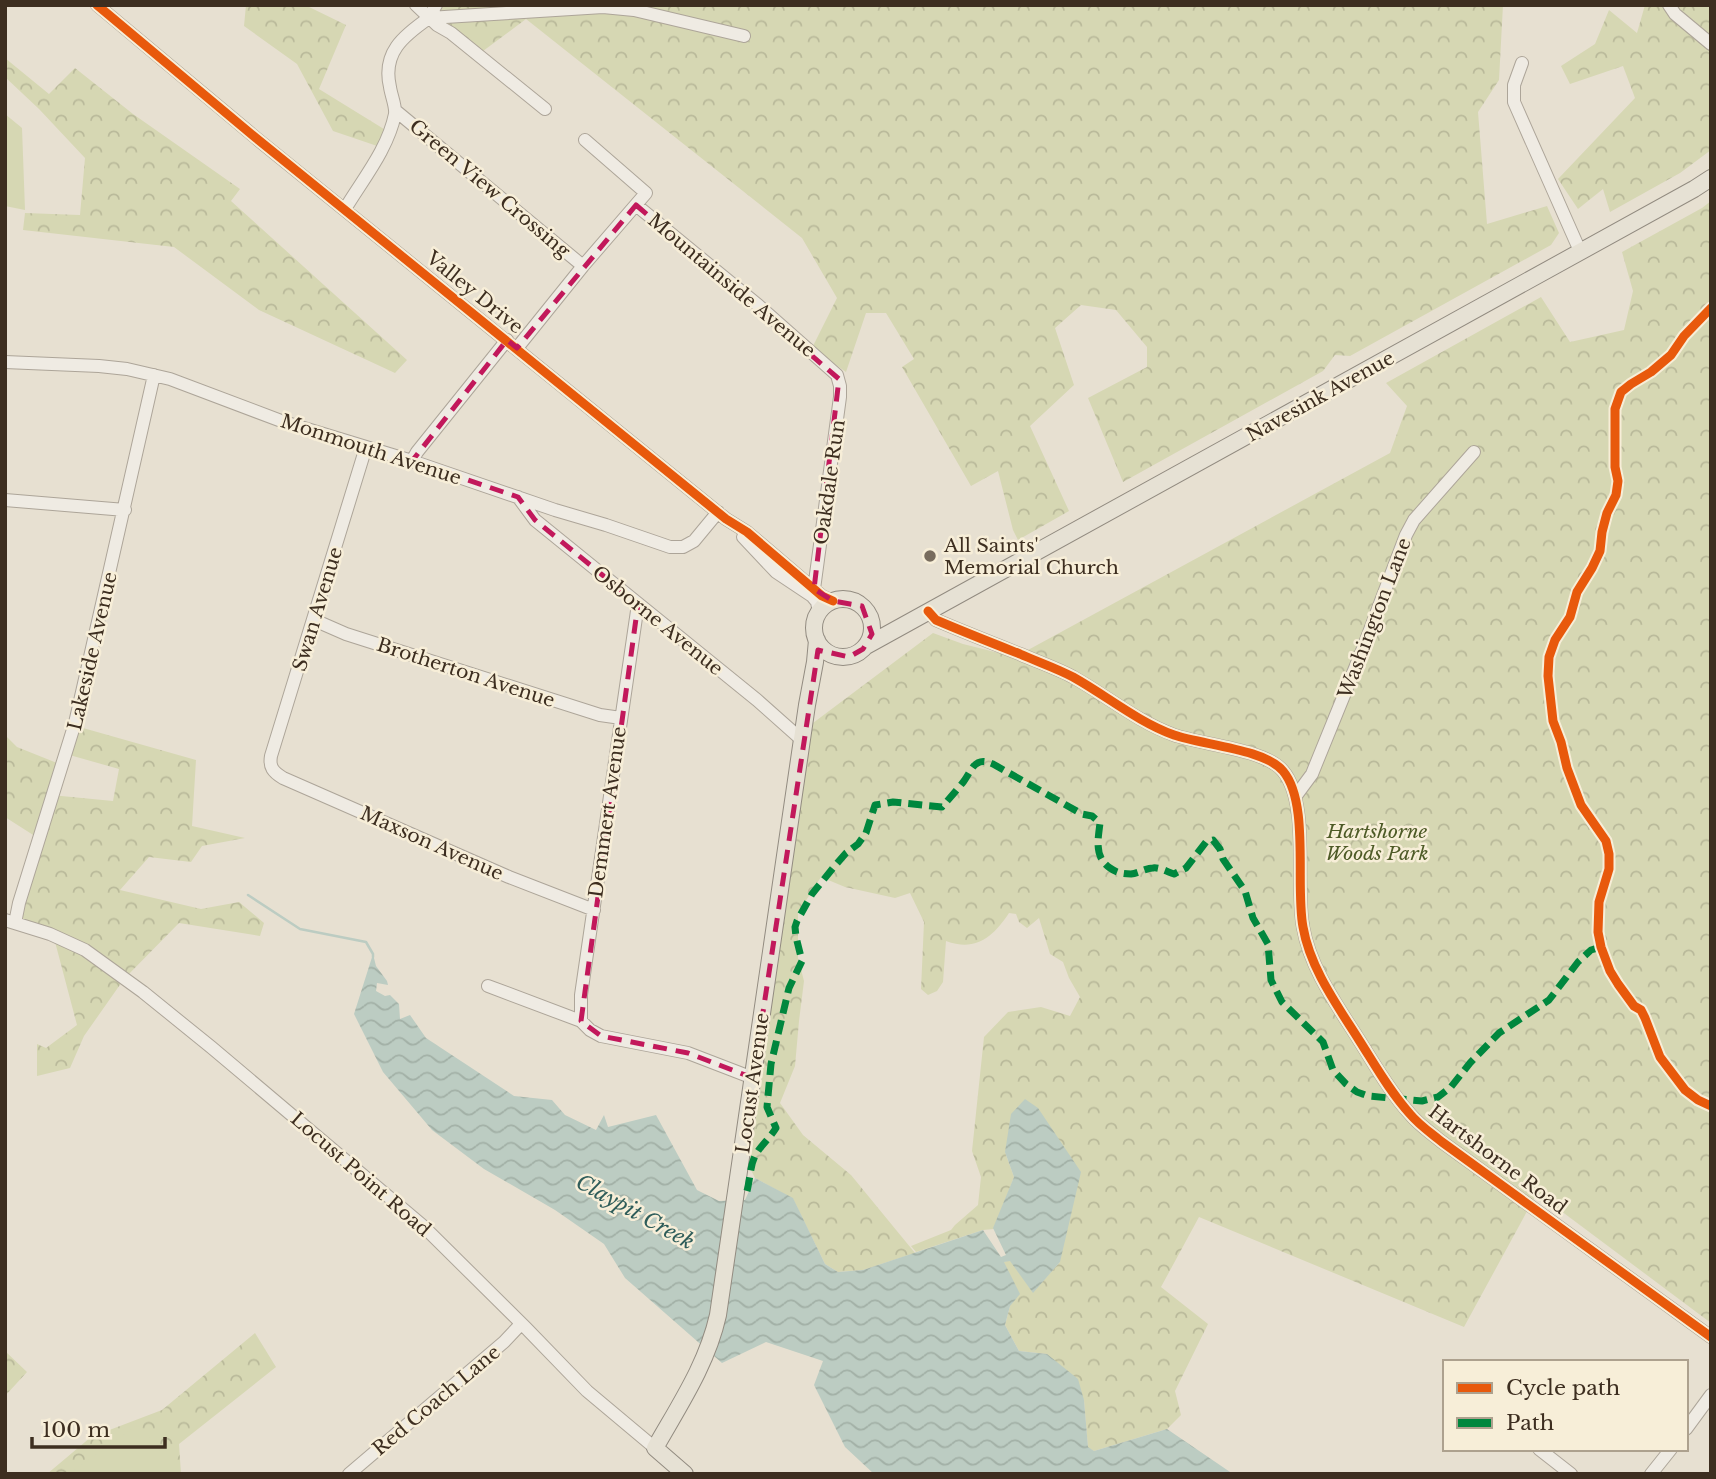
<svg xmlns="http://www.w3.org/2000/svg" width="1716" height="1479" font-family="'Libre Baskerville',serif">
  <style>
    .forest { fill: url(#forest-crowns) }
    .green { fill: #d6d7b3 }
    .water { fill: url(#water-waves) }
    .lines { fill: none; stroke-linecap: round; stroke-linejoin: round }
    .stream { stroke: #bcccc2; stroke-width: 2.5 }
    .minor-casing { stroke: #ada599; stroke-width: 14 }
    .major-casing { stroke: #928b80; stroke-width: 18 }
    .minor { stroke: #efebe3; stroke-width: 12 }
    .major { stroke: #e6e1d4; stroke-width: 16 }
    .quiet { stroke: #00873e; stroke-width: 7; stroke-dasharray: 14 7; stroke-linecap: butt }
    .cycleway-casing { stroke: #f7eed8; stroke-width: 13 }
    .cycleway { stroke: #e8590c; stroke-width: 9 }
    .marked { fill: none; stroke: #c2185b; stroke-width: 5; stroke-dasharray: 14 9; stroke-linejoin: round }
    .poi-dot { fill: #786c5e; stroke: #f7eed8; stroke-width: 2.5 }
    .labels { text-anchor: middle; stroke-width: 5; stroke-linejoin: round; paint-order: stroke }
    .street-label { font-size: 19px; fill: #3d2e20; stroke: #f7eed8 }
    .poi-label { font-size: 19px; fill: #3d2e20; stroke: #f7eed8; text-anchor: start }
    .park-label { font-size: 19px; font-style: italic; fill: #4d5a26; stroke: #f7eed8 }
    .water-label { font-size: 21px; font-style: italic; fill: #2f5d5a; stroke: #f7eed8 }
  </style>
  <defs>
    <pattern id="forest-crowns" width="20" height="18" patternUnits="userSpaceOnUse" patternTransform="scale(1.75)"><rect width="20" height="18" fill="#d6d7b3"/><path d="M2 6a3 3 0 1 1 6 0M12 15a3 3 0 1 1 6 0" fill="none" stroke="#b9b99a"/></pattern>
    <pattern id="water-waves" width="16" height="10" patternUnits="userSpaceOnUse" patternTransform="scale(1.75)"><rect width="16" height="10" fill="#bcccc2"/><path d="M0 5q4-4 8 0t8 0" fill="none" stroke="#a2b0a6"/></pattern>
  </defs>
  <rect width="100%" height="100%" fill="#e7e0d1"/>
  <!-- forest -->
  <path class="forest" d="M246,5H305L346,25L319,89L392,134L386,149L333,131L297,64L244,26Z
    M436,5H1503L1499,80L1478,112L1487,224L1547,206L1559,233L1551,245L1350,356L1335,355L1323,371L1123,482L1088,398L1147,367V347L1116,310L1081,305L1055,328L1074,385L1030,426L1069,511L1018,540L1013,530L998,471L971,486L902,367L914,359L886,313H866L846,372L812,348L837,298L802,238L526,19L479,54L430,17Z
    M1645,5H1711V150L1680,173L1610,212L1603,189L1578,209L1558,179L1635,98L1623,66L1570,84L1561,66L1595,44L1609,10L1637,33Z
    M5,58L49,94L75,68L133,114L240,189L231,201L407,360L395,373L259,310L174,247L23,230L25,213L80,215L85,158L39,109L5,77Z
    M1711,201V1323L1537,1193L1464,1327L1199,1217L1161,1287L1208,1324L1175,1391L1181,1415L1167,1429L1094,1451L1088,1448L1084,1400L1047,1354L1019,1351L1005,1325L1010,1306L1004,1262L1010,1260L1033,1292L1060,1262L1005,1152L1014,1177L994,1229L983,1230L916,1252L911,1246L951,1230L955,1225L978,1205L981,1177L972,1151L984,1037L1008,1012L1041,1007L1070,1016L1080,997L1069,978L1063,962L1050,954L1039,918L1027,928L1019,922L1016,914L1009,913C993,937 976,952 946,941L943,982L937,991L928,995L921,989L924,922L910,893L895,898L845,887L821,877L798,913V958L804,981L799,1021L795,1066L780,1103L803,1135L851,1175L915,1253L863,1270L838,1272L825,1264L793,1199L755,1178L748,1164L809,726L933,633L963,644L1015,657L1390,453L1407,406L1386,383L1541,297L1570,342L1624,330L1633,291L1622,252L1702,208Z
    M76,726L196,760L192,826L245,838L202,846L191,862L149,857L120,890L201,909L239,902L264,923L260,936L179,923L124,979L84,1036L70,1068L37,1076V1044L46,1048L77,1025L54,938L17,924L41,840L5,817V735L17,747L62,765L51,795L113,801L119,769L66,754Z
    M255,1333L276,1367L179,1444L181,1474H47L91,1437L162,1410Z
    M5,1351L27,1372L5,1396Z"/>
  <!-- green -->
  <path class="green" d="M5,114L22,128L25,210L5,206Z
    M139,1424L176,1472L173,1474H69Z"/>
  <!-- water -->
  <path class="water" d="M373,954L376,966L387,981L388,985L377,983L376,991L385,996L390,995L399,1004L400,1019L410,1015L426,1038L514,1096L552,1100L565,1115L596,1130L604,1115L608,1127L656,1115L697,1190L719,1201L745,1200L755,1178L793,1198L825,1264L838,1272L863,1270L983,1230L1001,1257L1006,1255L993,1228L1014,1177L1005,1152L1011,1114L1025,1099L1038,1108L1081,1172L1060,1262L1033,1293L1010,1261L1004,1262L1020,1294L1010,1306L1005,1325L1019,1351L1047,1354L1078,1379L1084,1400L1088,1447L1094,1451L1167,1429L1233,1474H874L845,1447L814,1385L823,1361L766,1342L722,1363L625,1278L604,1244L555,1210L484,1169L432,1130L383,1072L354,1014Z"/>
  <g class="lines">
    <!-- stream -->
    <path class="stream" d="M248,895L300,929L366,942L373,954V957"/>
    <!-- minor casing -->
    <g class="minor-casing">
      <path id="minor" d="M97,5L256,138L726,519L747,532L822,596L833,601
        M416,5L437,25L451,33L545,109
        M1669,5L1675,14L1711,44
        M429,18L436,5
        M1522,63L1514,85V102L1580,251
        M396,111L583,266
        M636,205L759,306L837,375L840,386V397L814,589
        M345,209C363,179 388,149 395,114C396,106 391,95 390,87C382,53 403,36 429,18L603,7L634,10L744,36
        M517,348L583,266L646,193L585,140
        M5,362L99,366L127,369L170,379L284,422L412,461L555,510L606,525L670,547H683L694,541L718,512
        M366,447L271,756C269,767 273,772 283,778L509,877L594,910
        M412,461L417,452L507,340
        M518,497L535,520L757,700L802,740
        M5,500L125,510
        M743,537L776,572L812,596L817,602L819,613
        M928,611L936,620C964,632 992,643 1020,654C1038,662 1056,668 1073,677C1107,696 1138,722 1174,735C1203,745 1265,749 1283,771C1310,803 1295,886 1303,927C1310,968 1337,1005 1359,1040C1375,1065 1390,1092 1410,1114C1419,1125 1431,1133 1442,1142L1711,1337
        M314,620L346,634L600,715L621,718
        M1295,797L1312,774L1316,764L1362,651L1406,535L1414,520L1474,452
        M5,920L50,934L85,950L143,992L211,1047L422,1225L526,1328L587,1391L655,1448
        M15,923L19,903L75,723L154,375
        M488,986L581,1021L590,1030L601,1036L688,1053L753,1078
        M581,1021V995L638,604
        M1686,1429L1711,1395
        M1539,1449L1571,1474
        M349,1474L504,1342L521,1324
        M1651,1474L1671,1449"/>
    </g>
    <!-- major casing -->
    <g class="major-casing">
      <path id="major" d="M814 628a29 29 0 1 1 58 0a29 29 0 1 1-58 0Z
        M866,646L1694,189L1711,178
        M685,1474L655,1448C680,1404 707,1364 718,1315L807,705L815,662L817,640"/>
    </g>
    <!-- minor -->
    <use href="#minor" class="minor"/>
    <!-- major -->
    <use href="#major" class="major"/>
    <!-- quiet -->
    <path class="quiet" d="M747,1191C750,1180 750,1166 755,1156C760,1146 770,1138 776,1128L767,1107L771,1064L789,988L802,961L796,937L795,927L797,921L812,894L833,868L846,853L858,844L866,833L875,805L893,802L942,807C949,799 957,790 964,781C973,768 975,756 993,764L1082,814L1092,816L1100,823C1098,840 1094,857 1110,868C1117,873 1123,874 1131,874C1139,873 1146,868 1153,868C1159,867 1168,872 1174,874L1186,868L1206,842L1213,840L1220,849L1223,859L1245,891L1253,918L1268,944L1271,980L1282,1002L1323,1042L1333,1070L1346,1084L1357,1092L1368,1096L1422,1101L1438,1097L1451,1087L1470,1063L1499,1033L1549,1000L1578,962L1591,950L1601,947"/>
    <!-- cycleway casing -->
    <g class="cycleway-casing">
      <path id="cycleway" d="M97,5L256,138L726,519L747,532L822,596L833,601
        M1711,308L1684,336L1671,355L1651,372L1631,384L1621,392L1615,409V467L1618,481L1616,495L1607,513L1602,532L1600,551L1592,568L1577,592L1570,617L1555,640L1549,657L1548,676L1553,721L1561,742L1567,768L1581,805L1606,841L1609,854V869L1599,902L1598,932L1601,947L1610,971L1618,984L1634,1006L1641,1010L1645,1018L1660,1057L1685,1090L1698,1100L1711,1106
        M928,611L936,620C964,632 992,643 1020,654C1038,662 1056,668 1073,677C1107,696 1138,722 1174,735C1203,745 1265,749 1283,771C1310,803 1295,886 1303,927C1310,968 1337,1005 1359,1040C1375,1065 1390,1092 1410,1114C1419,1125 1431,1133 1442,1142L1711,1337"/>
    </g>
    <!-- cycleway -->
    <use href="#cycleway" class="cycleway"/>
  </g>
  <!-- marked area -->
  <path class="marked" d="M636,205L839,379L814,589L833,601L862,606L872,634L863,649L849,657L818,650L753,1078L688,1053L601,1036L581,1021L638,604L535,520L518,497L412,461L507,340L517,348Z"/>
  <!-- markers -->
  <circle class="poi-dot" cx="930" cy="556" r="7"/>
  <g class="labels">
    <!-- street labels -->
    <g class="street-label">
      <text transform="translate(490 188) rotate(40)" y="7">Green View Crossing</text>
      <text transform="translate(732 285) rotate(40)" y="7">Mountainside Avenue</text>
      <text transform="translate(475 292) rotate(39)" y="7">Valley Drive</text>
      <text transform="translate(1320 396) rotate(-29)" y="7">Navesink Avenue</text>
      <text transform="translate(371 449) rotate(18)" y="7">Monmouth Avenue</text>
      <text transform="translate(829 482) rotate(-82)" y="7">Oakdale Run</text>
      <text transform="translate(317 609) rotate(-73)" y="7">Swan Avenue</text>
      <text transform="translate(1374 618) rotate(-69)" y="7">Washington Lane</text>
      <text transform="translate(658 620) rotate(39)" y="7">Osborne Avenue</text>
      <text transform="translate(92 651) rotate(-77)" y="7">Lakeside Avenue</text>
      <text transform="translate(466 672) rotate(18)" y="7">Brotherton Avenue</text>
      <text transform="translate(607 812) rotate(-82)" y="7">Demmert Avenue</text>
      <text transform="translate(432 843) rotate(24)" y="7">Maxson Avenue</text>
      <text transform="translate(752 1083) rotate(-82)" y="7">Locust Avenue</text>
      <text transform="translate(1498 1159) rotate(37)" y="7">Hartshorne Road</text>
      <text transform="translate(361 1174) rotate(41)" y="7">Locust Point Road</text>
      <text transform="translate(436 1400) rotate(-40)" y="7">Red Coach Lane</text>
    </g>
    <!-- poi labels -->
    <g class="poi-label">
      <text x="944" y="552">All Saints'<tspan x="944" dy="22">Memorial Church</tspan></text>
    </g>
    <!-- park labels -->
    <g class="park-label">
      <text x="1377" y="838">Hartshorne<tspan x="1377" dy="22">Woods Park</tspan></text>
    </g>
    <!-- water labels -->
    <g class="water-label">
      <text transform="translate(635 1212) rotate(29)" y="7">Claypit Creek</text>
    </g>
  </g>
  <!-- border -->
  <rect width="1716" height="1479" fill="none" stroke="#3d2e20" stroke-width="14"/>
  <!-- legend -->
  <rect x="1443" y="1360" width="245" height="91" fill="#f7eed8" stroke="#ada18e" stroke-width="2"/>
  <rect x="1457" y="1383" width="35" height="10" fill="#e8590c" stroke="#ada18e" stroke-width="2"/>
  <text x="1506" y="1395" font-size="21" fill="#3d2e20">Cycle path</text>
  <rect x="1457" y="1418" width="35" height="10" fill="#00873e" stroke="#ada18e" stroke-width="2"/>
  <text x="1506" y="1430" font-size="21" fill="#3d2e20">Path</text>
  <!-- scale -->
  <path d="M32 1437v10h133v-10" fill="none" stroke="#3d2e20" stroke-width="3.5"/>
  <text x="42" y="1437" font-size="21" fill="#3d2e20" stroke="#f7eed8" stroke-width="5" paint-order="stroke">100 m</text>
</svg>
